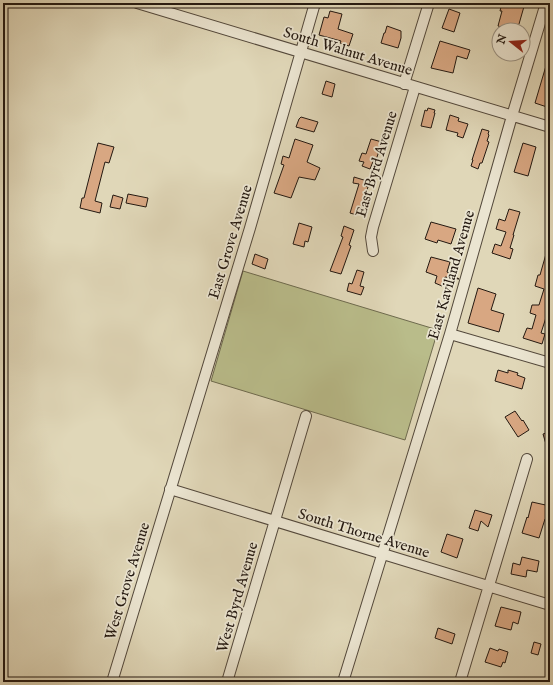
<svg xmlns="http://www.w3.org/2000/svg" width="553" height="685" font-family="'IM FELL English',serif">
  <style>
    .green { fill: #b9bc8a; stroke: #6e6a4e }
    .building { fill: #d8a782; stroke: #241911 }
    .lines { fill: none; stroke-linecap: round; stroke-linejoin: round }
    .minor-casing { stroke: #53483b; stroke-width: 12 }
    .minor { stroke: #ebe5d1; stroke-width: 10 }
    .labels { text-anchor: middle; stroke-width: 3.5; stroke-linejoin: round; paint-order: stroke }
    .street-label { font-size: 15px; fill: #241911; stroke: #ebe5d1 }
  </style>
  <rect width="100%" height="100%" fill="#e0d7b8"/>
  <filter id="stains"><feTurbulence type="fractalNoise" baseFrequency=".005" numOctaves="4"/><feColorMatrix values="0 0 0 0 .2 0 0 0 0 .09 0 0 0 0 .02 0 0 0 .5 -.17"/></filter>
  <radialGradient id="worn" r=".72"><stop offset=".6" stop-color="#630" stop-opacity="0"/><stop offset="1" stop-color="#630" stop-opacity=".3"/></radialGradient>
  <!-- green -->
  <path class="green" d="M243,271L438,330L405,440L211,381Z"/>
  <!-- building -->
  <path class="building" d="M502,3L515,5L516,3H525L519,24L515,30H511L498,26L502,11H500Z
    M449,9L460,13L454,32L442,28Z
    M330,11L342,14L338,29L353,34L349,46L340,43L341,41L319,35L324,17L328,18Z
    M387,26L401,31V38L398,48L381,43L384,33H385Z
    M440,41L470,50L467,59L457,56L453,73L431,68Z
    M548,59H550V108L535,103Z
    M326,81L335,84L332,97L322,94Z
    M428,108L435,110L434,113H435L431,128L421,126L425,110L427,111Z
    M450,115L459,118L458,121L468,124L463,138L457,136L458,133L446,130Z
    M301,117L318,122L314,132L296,127L299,119Z
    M482,129L489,131L488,134L489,135L487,141L489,142L482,163H480L478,169L471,166L473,160H472Z
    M295,139L313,145L307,162L320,168L315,180L299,177L291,198L274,193L284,165L281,164L283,156L289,158Z
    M371,139L382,142L376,160L374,159L370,169L362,166L364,162L359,161L362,153L366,154Z
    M98,143L114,147L109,163L105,162L95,201L102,203L100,213L80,208L82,198H84Z
    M523,143L536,147L528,176L514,172Z
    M354,177L367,181L365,186L368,187L361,209L359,208L357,215L350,213L359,184L353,183Z
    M128,194L148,198L146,207L126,203Z
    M113,195L123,198L120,209L110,207Z
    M509,209L520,212L513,235H514L510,248L513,249L510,259L492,253L495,244L501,246L506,232L496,229L499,219L505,221Z
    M431,222L456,229L451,244L438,240L437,243L425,239Z
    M299,223L312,227L308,242L305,241L304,247L293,244Z
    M344,226L354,230L349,245L351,246L341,274L330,271L343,237L341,236Z
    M548,247L550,248V305L541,333L545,334L542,344L523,338L527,328L532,329L536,315L530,313L532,305H539L544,289L535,286L538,275H540Z
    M255,254L268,259L265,269L252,264Z
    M431,257L450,262L447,272L459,279L445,277L442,286L435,283L437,276L426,272Z
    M357,270L364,272L360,286L364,287L361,295L347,291L349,283L352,284Z
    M478,288L496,294L491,310L504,314L499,332L468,323Z
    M498,370L508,373V370L518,373L517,375L525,378L522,389L495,381Z
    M515,411L522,421L523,420L529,430L518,437L505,417Z
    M550,432V451H548L543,434Z
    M532,502L550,506V520L545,519L539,538L522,533L527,517L528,518Z
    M475,510L492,515L488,527L481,521L478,531L469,528Z
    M447,534L463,539L457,558L441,552Z
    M522,557L539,561L537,572L527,570L526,577L511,574L513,563L520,565Z
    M501,607L521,612L518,624L513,622L511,630L495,626Z
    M438,628L455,634L452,644L435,638Z
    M534,642L541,644L538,655L531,653Z
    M490,648L498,651L499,649L508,652L505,663L503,662L501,667L485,662Z"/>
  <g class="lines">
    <!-- minor casing -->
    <g class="minor-casing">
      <path id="minor" d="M137,3L550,127
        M404,84L429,3
        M373,251L371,237L373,227L415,87
        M450,334L550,363
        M170,489L550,605
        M112,682L250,228L315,3
        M227,682L306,416
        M343,682L450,334L512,116L546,3
        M460,682L527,459"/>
    </g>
    <!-- minor -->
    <use href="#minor" class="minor"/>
  </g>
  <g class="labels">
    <!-- street labels -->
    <g class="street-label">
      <text transform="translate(348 51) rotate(17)" y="5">South Walnut Avenue</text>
      <text transform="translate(376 164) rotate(-73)" y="5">East Byrd Avenue</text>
      <text transform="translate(230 242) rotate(-73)" y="5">East Grove Avenue</text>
      <text transform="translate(451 275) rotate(-74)" y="5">East Kaviland Avenue</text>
      <text transform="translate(364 533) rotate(17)" y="5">South Thorne Avenue</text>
      <text transform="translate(127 581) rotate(-73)" y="5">West Grove Avenue</text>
      <text transform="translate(237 597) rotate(-74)" y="5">West Byrd Avenue</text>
    </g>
  </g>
  <!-- margin -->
  <rect width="553" height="685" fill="none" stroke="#e0d7b8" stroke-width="16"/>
  <rect x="4" y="4" width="545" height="677" fill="none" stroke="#241911" stroke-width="2"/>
  <rect x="8" y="8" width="537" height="669" fill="none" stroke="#241911"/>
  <!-- north arrow -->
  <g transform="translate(511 42) rotate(287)"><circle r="19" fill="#ebe5d1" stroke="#9b9384"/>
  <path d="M0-3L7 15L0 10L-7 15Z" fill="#8f2418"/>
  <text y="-6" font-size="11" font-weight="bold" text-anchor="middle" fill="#241911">N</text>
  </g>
  <rect width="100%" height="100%" filter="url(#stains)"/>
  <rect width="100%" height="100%" fill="url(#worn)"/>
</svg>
